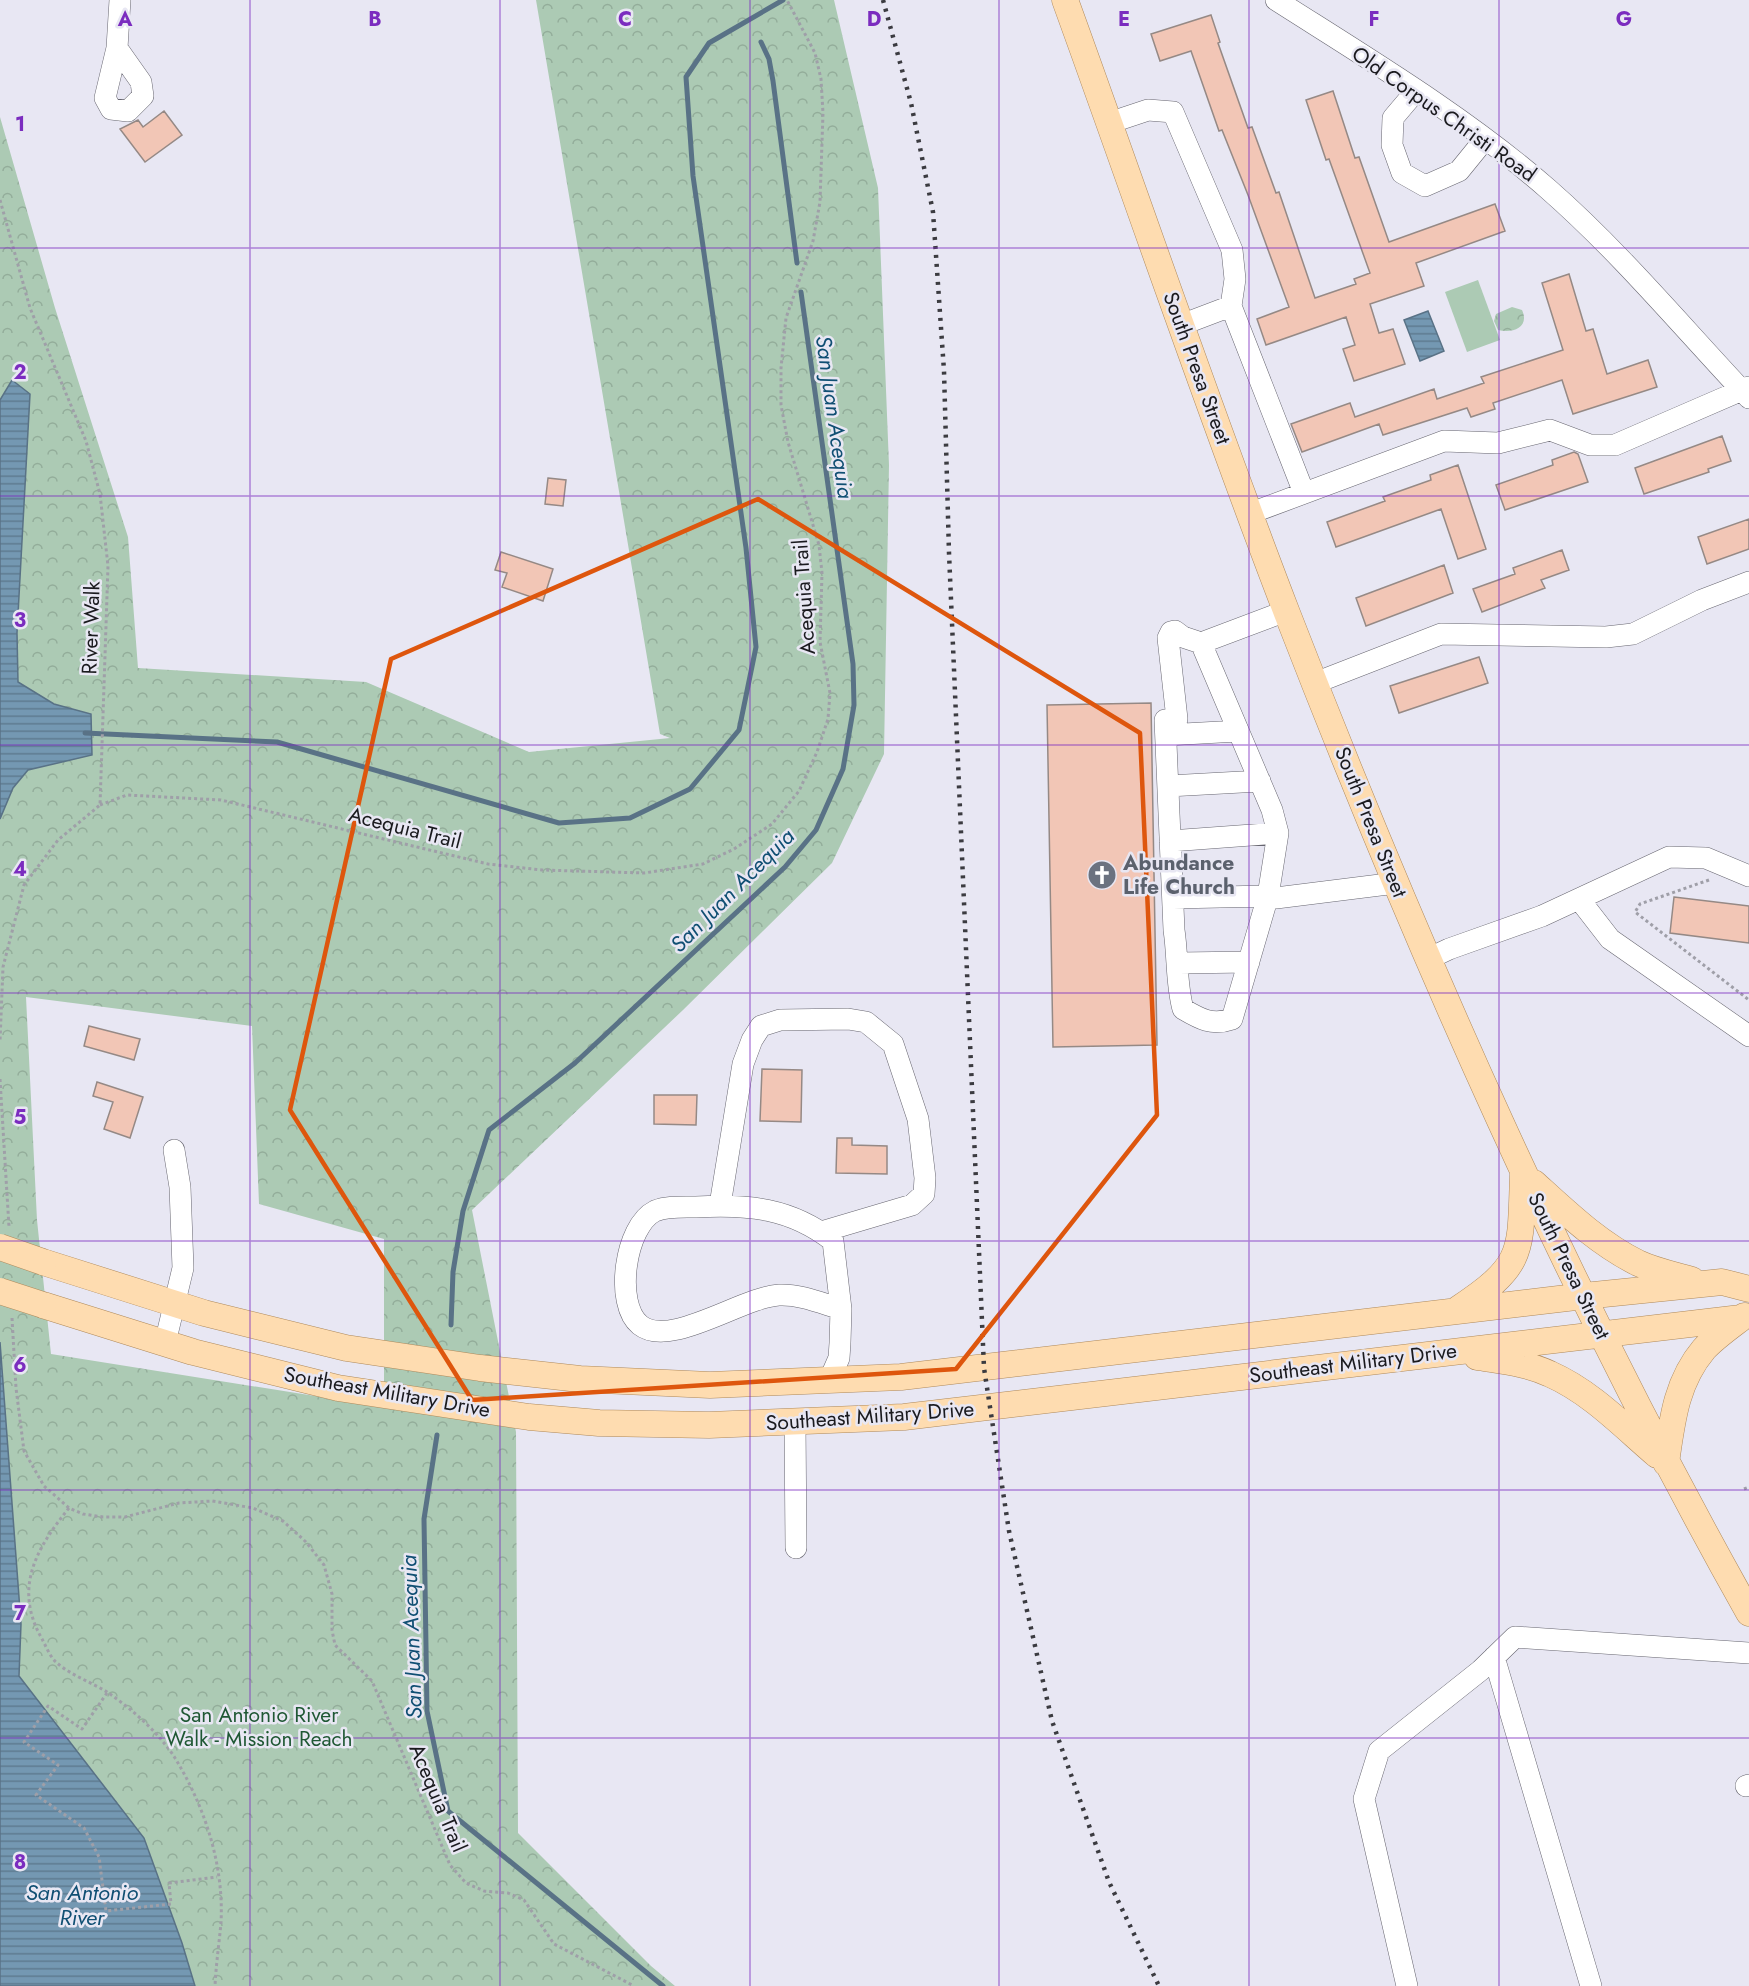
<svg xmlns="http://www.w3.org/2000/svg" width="1749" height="1986" font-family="Jost,sans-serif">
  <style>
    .park { fill: url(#park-crowns); fill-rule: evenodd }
    .pitch { fill: #accab4 }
    .water { fill: url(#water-rules); stroke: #597286; stroke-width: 1.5 }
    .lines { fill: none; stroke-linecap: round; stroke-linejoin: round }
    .stream { stroke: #597286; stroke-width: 5 }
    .building { fill: #f2c6b6; stroke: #958985; stroke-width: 1.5 }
    .minor-casing { stroke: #676670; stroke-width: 22 }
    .major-casing { stroke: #ae895b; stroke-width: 27 }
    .path { stroke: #9f9fa8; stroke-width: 3; stroke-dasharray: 3 3; stroke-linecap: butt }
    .minor { stroke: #fff; stroke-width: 21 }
    .major { stroke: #fedcb0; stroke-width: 26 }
    .rail { stroke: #3b3b40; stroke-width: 4.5; stroke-dasharray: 3 6; stroke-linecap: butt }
    .major-bridge-casing { stroke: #ae895b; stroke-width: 27; stroke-linecap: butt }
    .major-bridge { stroke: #fedcb0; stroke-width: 26 }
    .marked { fill: none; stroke: #de560d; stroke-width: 4.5; stroke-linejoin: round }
    .grid { fill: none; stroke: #7b2cbf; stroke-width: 1.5; stroke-opacity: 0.55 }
    .labels { text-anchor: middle; stroke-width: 5; stroke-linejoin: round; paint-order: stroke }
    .street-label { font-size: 21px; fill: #1a1a1e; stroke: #e8e7f3 }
    .worship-label { font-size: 21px; font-weight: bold; fill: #5b616d; stroke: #e8e7f3; text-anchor: start }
    .park-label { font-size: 21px; fill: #1f5834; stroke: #e8e7f3 }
    .water-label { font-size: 22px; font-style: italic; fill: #104f73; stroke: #e8e7f3 }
    .grid-label { font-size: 20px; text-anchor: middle; font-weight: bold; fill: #7b2cbf; stroke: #e8e7f3; stroke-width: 5; stroke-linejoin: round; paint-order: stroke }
  </style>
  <defs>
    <pattern id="park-crowns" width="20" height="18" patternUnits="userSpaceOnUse" patternTransform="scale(1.5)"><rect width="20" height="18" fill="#accab4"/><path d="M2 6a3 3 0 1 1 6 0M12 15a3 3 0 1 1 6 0" fill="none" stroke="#93ad9a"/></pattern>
    <pattern id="water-rules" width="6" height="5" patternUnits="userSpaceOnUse" patternTransform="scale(1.5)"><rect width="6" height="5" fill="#7498b2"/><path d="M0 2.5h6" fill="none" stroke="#5e7b90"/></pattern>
  </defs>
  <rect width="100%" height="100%" fill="#e8e7f3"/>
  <!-- park -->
  <path class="park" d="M536,0H834L878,188L889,465L884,754L832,863L683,1010L472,1210L516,1432L518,1833L651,1966L675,1986H0V117L55,308L128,537L138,668L366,682L529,752L670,738L660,734ZM26,997L252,1026L259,1204L384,1239V1407L51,1354L37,1220Z
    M1512,307L1522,310C1530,327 1513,334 1498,330L1494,321L1496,314Z"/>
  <!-- pitch -->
  <path class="pitch" d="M1478,280L1500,340L1467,352L1445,292Z"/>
  <!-- water -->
  <path class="water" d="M1428,311L1444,351L1420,361L1404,320Z
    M12,380L30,394L17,633L18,682L54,704L91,714L92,755L28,770L13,788L0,819V400Z
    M0,1342L21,1624L19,1676L144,1838L182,1943L195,1986H0Z"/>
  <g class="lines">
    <!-- stream -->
    <path class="stream" d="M761,42L769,59L773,81L797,263
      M85,733L277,742L559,823L630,818L690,789L739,730L756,647L746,548L693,176L686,77L709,43L783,0
      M451,1325L453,1272L463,1211L489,1130L575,1063L785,867L816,830L843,769L854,705L853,664L801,292
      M437,1435L424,1519L427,1711L448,1811L663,1986"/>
  </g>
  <!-- building -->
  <path class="building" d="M1211,15L1220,42L1218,43L1248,128L1252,127L1276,193L1279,192L1315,298L1356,284L1354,279L1370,273L1329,159L1326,160L1306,100L1333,91L1355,158L1359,157L1389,242L1495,204L1505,231L1416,263L1424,286L1370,304L1379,333L1393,329L1405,364L1354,381L1343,349L1355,345L1346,317L1266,345L1257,319L1289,307L1248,195L1222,130L1219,131L1191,51L1160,61L1151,34Z
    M164,111L182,135L145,162L120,129L138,120L143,127Z
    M1569,274L1586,331L1593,329L1607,374L1648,360L1657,387L1573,414L1562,380L1493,403L1495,409L1471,417L1467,408L1383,435L1379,424L1302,452L1291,424L1350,403L1355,417L1434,389L1437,399L1484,383L1481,377L1563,350L1542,283Z
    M1722,436L1731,461L1708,469L1709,472L1644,494L1635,468Z
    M1574,452L1578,454L1588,482L1505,510L1496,485L1553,465L1552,460Z
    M1458,465L1486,549L1458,559L1441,509L1336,547L1327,522L1385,501L1383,497L1431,480L1430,475Z
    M548,478L566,480L563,506L545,504Z
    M1749,519V549L1707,564L1698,537Z
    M1562,550L1569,570L1541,580L1545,588L1482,612L1473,589L1515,574L1513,568Z
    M501,552L553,569L543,601L502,587L507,573L495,570Z
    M1444,565L1453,593L1366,626L1356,598Z
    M1479,657L1488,683L1399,713L1390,686Z
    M1151,703L1157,1045L1053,1047L1047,705Z
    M1674,897L1749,906V943L1670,933Z
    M89,1026L140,1039L134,1060L84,1046Z
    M762,1069L802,1070L801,1122L760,1121Z
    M97,1082L143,1097L130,1138L104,1129L113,1102L93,1096Z
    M654,1095H697L696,1125L654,1124Z
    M837,1138H852V1145L887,1146V1174L836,1173Z"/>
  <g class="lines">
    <!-- minor casing -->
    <g class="minor-casing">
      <path id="minor" d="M1276,0C1367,58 1467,118 1548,189C1620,252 1683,328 1749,398
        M117,48L141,82L143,96L128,111L111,109L105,98L117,48L120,0
        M1415,92L1393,118L1392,145L1402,173L1425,186L1459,171L1485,139
        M1109,123L1148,110L1173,112L1232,250L1235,279L1231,306L1304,493
        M1181,325L1231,306
        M1251,513L1444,441L1498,443L1550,430L1590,445H1615L1749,387
        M1286,611L1201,643L1272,810L1278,833L1268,896L1276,898L1396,883
        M1315,683L1441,634L1606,637L1633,634L1702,600L1749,582
        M1166,735L1238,731
        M1168,786L1260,781
        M1170,841L1278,833
        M1173,898L1268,896L1232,1019C1212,1026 1200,1019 1183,1009C1176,984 1178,956 1174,930L1165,720L1177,719L1168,638L1171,632L1175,631L1183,637L1201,643
        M1579,899L1610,939L1749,1036
        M1428,959L1449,949L1542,916L1669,857L1706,858L1749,876
        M1179,963L1249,962
        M720,1205L743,1064L752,1040L761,1026L780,1020L848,1019L866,1022L893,1044L918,1119L925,1178L924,1194L912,1205L821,1232
        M165,1343L183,1268L180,1187L174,1150
        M829,1381L839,1358L840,1343L841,1309L833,1241C791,1208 748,1204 696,1207C683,1207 667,1206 655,1211C625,1226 614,1304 640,1325C670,1349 742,1297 779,1295C800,1294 821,1303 841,1309
        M795,1422L796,1548
        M1494,1657L1591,1986
        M1746,1786L1749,1785
        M1407,1986L1364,1799L1379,1751L1481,1670L1515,1637L1749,1653"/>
    </g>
    <!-- major casing -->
    <g class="major-casing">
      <path id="major" d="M1065,0C1139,204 1209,411 1287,613C1420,956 1569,1293 1749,1613
        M1534,1183C1567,1213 1598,1243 1638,1263C1655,1271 1675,1275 1692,1280
        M43,1262L204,1313L346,1348L480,1368L580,1379L710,1385L901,1377L1584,1296L1722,1282L1749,1289
        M43,1305L193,1352L338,1388L529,1417L599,1423L709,1425L904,1417L1741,1318
        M1458,1309C1526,1264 1520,1252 1523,1175
        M1477,1357C1502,1361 1527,1363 1550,1374C1591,1392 1623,1426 1657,1455
        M1666,1463C1672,1421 1676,1382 1704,1349C1715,1337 1731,1326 1744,1316"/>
    </g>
    <!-- path -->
    <path class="path" d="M0,200L30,308L86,441L100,494L108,566L100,805L58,840L24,885L3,967L0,1041
      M100,805L127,795L221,800L488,864L542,870L644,873L703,864L734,849L772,824L799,791L817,752L828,719L830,693L820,642L822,573L819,545L788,442L781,405V368L786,318L813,241L820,202L823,113L821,79L815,53L787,0
      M1709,880L1640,904L1635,912L1749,1000
      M0,1079L9,1227
      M12,1318L16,1388L24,1451L44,1486L69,1508L83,1514L103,1517H125L179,1503L212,1501L253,1508L283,1521L306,1542L324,1565L332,1594V1630L335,1645L372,1681L450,1865L466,1883L484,1891L508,1893L524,1900L554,1944L634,1986
      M1744,1489L1749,1487
      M69,1508C36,1549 13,1588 42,1639C46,1646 50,1657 56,1662C70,1675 91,1682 107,1692C132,1709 159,1733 175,1758C205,1807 224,1865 221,1923C219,1944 216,1965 215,1986
      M107,1693L82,1729L48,1706L24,1742L58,1765L36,1795L84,1828L99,1857L106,1911L171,1904L169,1883L217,1877"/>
    <!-- minor -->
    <use href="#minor" class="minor"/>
    <!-- major -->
    <use href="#major" class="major"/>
    <!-- rail -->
    <path class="rail" d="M883,0L911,103L933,212L944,371L949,553L984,1368L1009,1531L1052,1721L1109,1882L1159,1986"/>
    <!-- major-bridge casing -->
    <g class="major-bridge-casing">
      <path id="major-bridge" d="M0,1247L43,1262
        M0,1291L43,1305"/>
    </g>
    <!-- major-bridge -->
    <use href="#major-bridge" class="major-bridge"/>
  </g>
  <!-- marked area -->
  <path class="marked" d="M758,499L1140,733L1157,1115L956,1369L472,1400L290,1110L391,659Z"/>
  <!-- grid -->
  <path class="grid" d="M250,0V1986M500,0V1986M750,0V1986M999,0V1986M1249,0V1986M1499,0V1986M0,248H1749M0,496H1749M0,745H1749M0,993H1749M0,1241H1749M0,1490H1749M0,1738H1749"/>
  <!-- icons -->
  <defs>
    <g id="church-disc" transform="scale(1.5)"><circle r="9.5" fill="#6b7280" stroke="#e8e7f3"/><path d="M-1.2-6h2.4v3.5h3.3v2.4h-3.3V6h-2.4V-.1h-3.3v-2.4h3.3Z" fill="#fff"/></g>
  </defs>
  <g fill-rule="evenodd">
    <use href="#church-disc" x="1102" y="875"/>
  </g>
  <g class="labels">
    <!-- street labels -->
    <g class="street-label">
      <text transform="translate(1444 114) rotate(35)" y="7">Old Corpus Christi Road</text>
      <text transform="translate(1197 368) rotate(70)" y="7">South Presa Street</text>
      <text transform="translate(804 597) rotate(-94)" y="7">Acequia Trail</text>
      <text transform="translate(91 628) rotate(-88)" y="7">River Walk</text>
      <text transform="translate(1371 822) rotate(68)" y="7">South Presa Street</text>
      <text transform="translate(405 828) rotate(14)" y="7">Acequia Trail</text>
      <text transform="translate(1569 1266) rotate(64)" y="7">South Presa Street</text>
      <text transform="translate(1353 1363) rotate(-7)" y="7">Southeast Military Drive</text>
      <text transform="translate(387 1392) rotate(10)" y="7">Southeast Military Drive</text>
      <text transform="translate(870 1416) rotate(-4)" y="7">Southeast Military Drive</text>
      <text transform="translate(438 1798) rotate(67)" y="7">Acequia Trail</text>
    </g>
    <!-- worship labels -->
    <g class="worship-label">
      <text x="1123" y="870">Abundance<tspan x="1123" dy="24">Life Church</tspan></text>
    </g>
    <!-- park labels -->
    <g class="park-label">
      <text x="259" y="1722">San Antonio River<tspan x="259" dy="24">Walk - Mission Reach</tspan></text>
    </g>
    <!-- water labels -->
    <g class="water-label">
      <text transform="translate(835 417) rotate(82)" y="8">San Juan Acequia</text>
      <text transform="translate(732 890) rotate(-45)" y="8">San Juan Acequia</text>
      <text transform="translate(411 1637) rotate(-92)" y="8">San Juan Acequia</text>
      <text x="82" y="1900">San Antonio<tspan x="82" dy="25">River</tspan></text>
    </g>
  </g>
  <g class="grid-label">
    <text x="125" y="26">A</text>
    <text x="375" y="26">B</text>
    <text x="625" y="26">C</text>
    <text x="874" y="26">D</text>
    <text x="1124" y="26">E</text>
    <text x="1374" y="26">F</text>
    <text x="1624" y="26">G</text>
    <text x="20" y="131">1</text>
    <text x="20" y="379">2</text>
    <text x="20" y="627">3</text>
    <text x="20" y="876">4</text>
    <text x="20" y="1124">5</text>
    <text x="20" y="1372">6</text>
    <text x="20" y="1620">7</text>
    <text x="20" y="1869">8</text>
  </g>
</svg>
